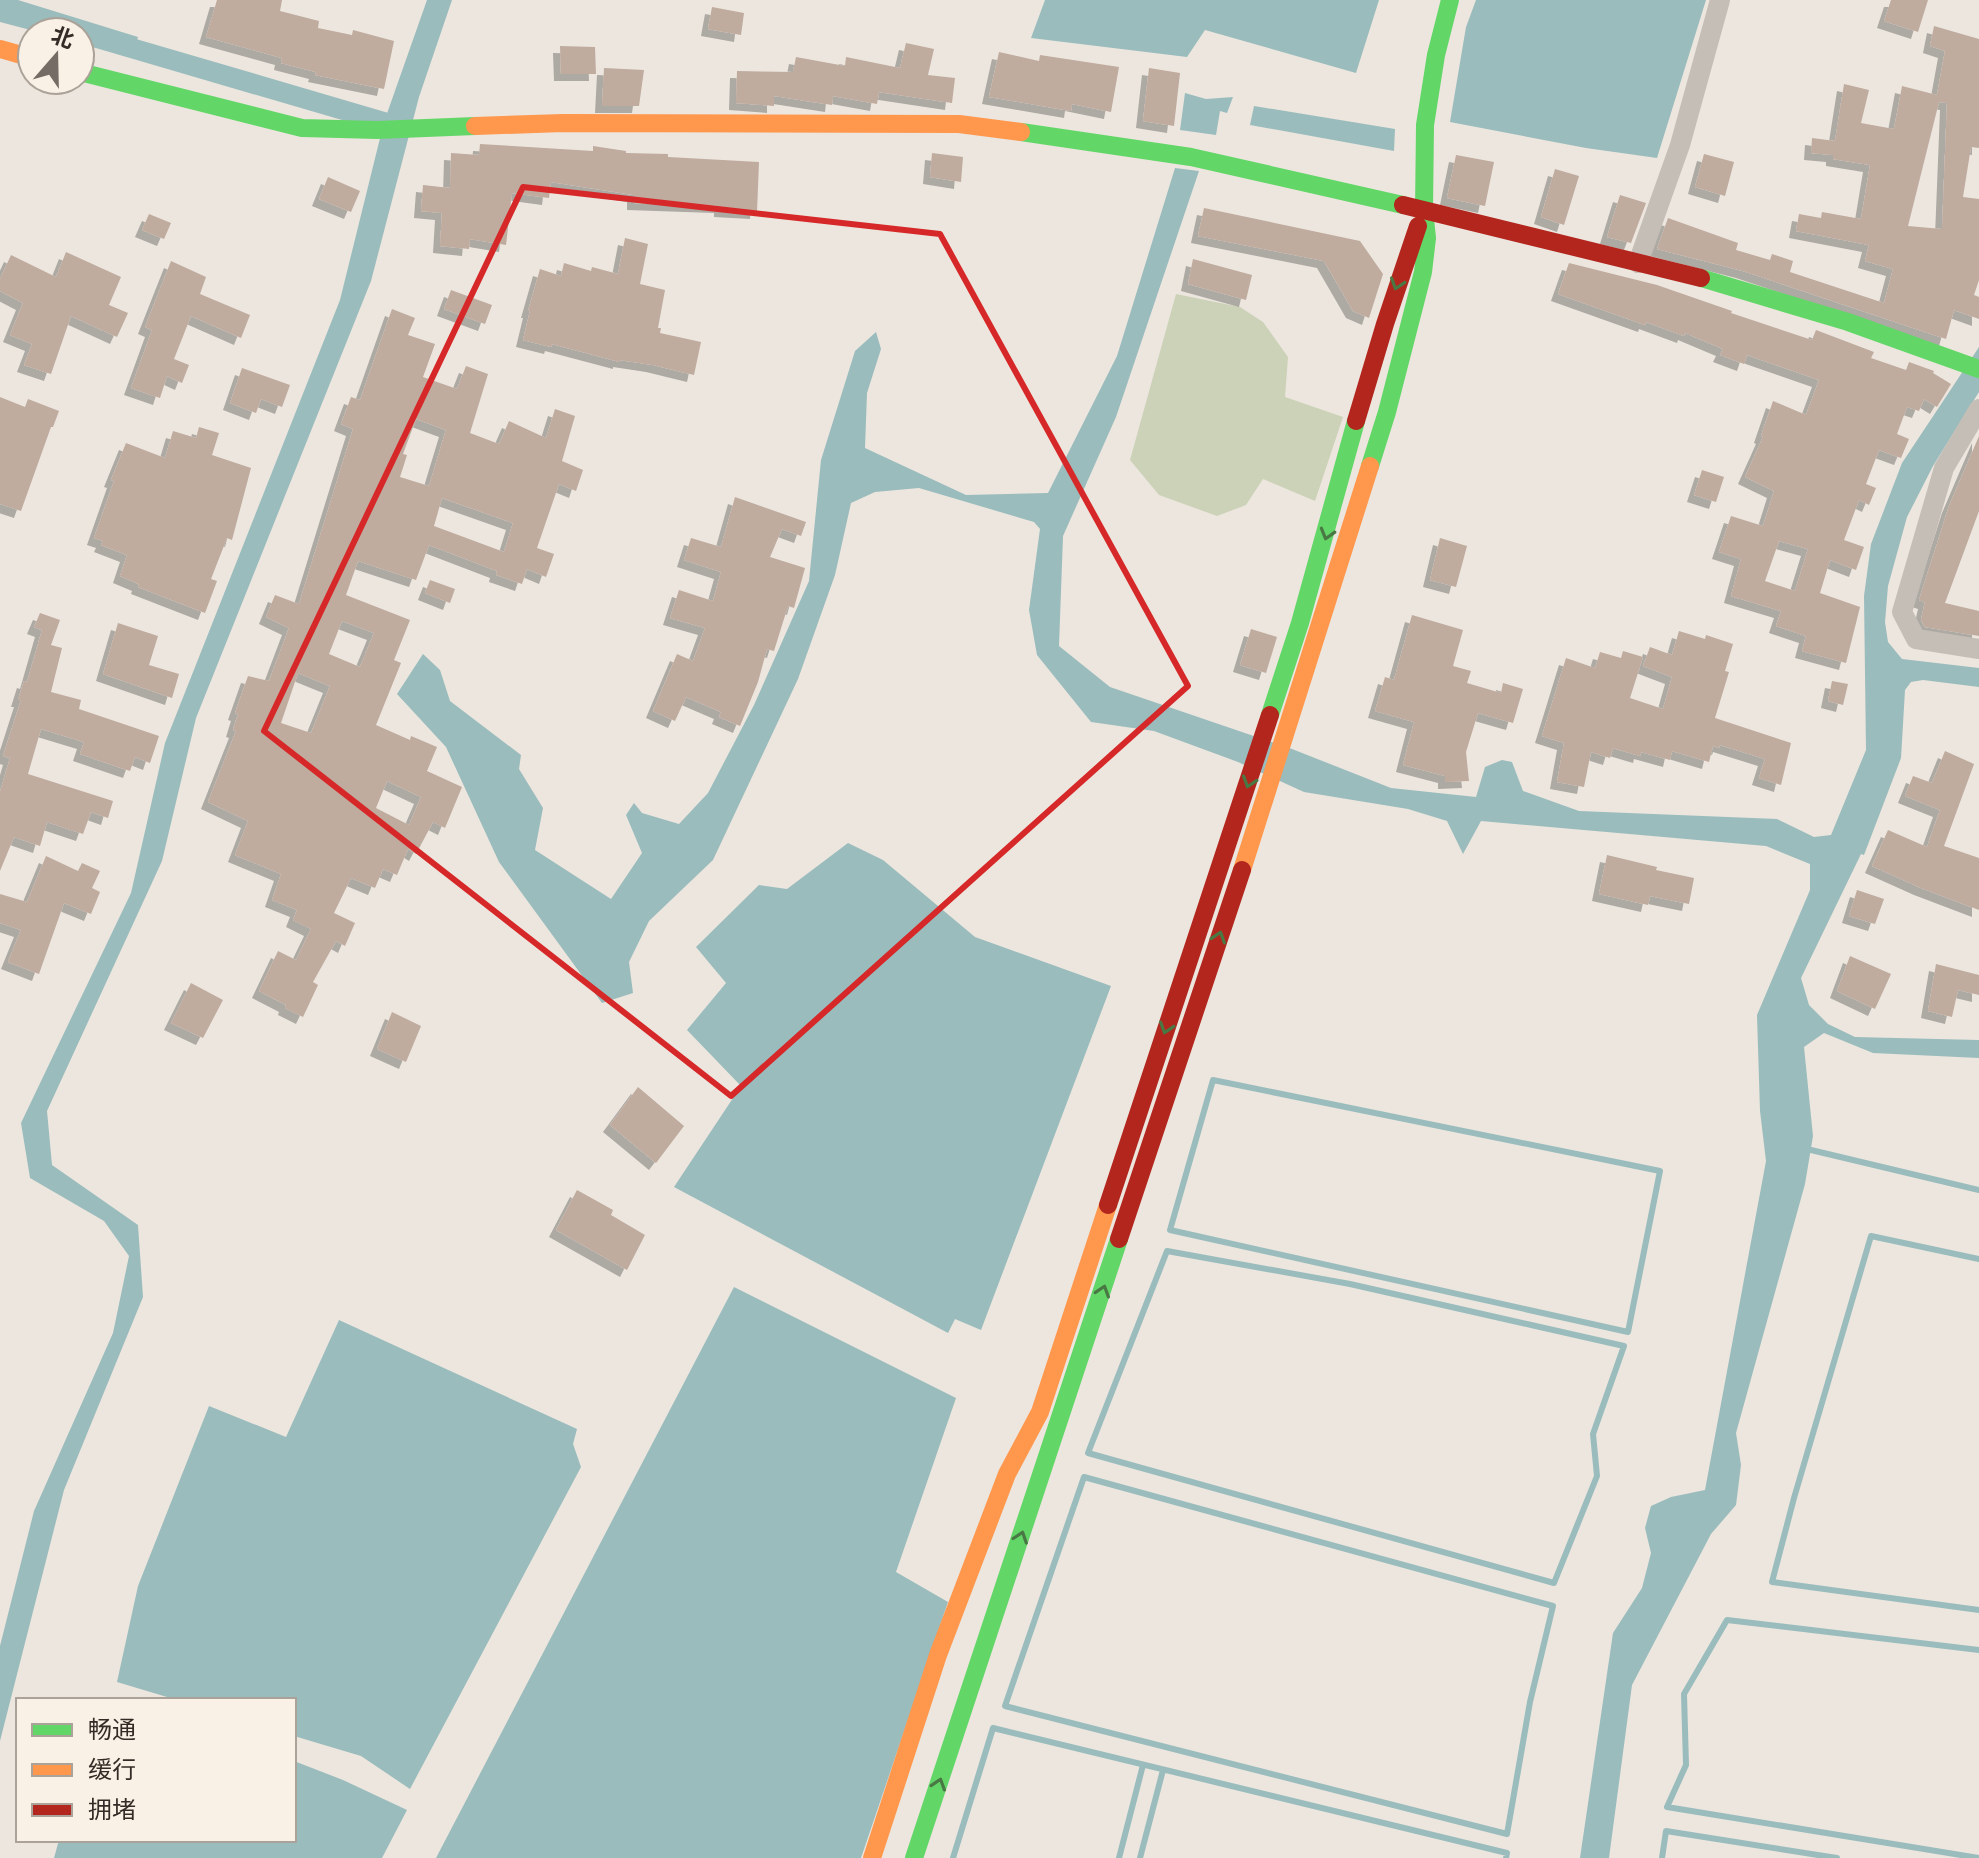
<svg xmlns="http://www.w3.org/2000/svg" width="1979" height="1858" font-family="'DejaVu Sans','Noto Sans SC',sans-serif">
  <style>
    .green { fill: #ccd2b8 }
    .water { fill: #9abcbd }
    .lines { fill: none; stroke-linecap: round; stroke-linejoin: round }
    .stream { stroke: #9abcbd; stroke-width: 6 }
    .canal { stroke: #9abcbd; stroke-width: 20 }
    .building { fill: #c0ab9f; fill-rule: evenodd; filter: url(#shadow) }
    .street { stroke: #c5beb7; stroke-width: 20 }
    .fast { stroke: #63d668; stroke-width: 18 }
    .slow { stroke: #ff974d; stroke-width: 18 }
    .jam { stroke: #b3261e; stroke-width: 18 }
    .oneway { stroke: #4a7844 }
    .marked { fill: none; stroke: #d62828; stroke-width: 6; stroke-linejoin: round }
  </style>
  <defs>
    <filter id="shadow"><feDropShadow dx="-7" dy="7" stdDeviation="0" flood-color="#0004"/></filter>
  </defs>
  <rect width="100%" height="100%" fill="#ece6de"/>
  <!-- green -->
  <path class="green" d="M1176,294L1240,307L1263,322L1288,357L1285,397L1343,417L1315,501L1263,479L1246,505L1217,516L1159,495L1130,460Z"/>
  <!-- water -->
  <path class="water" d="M0,0H18L138,37L132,58L80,43V32H38L0,22Z
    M427,0H452L419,97L371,281L196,718L162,861L47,1111L52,1165L138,1225L143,1297L64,1490L0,1741V1646L34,1511L113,1333L129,1256L104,1221L30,1178L21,1123L131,893L165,743L340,300L384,122Z
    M1045,0H1379L1356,73L1205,30L1187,57L1031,38Z
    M1476,0H1706L1657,158L1586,148L1450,122L1466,27Z
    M1185,93L1206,99L1233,97L1227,113L1220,111L1216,135L1180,130Z
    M1254,106L1395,129L1394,151L1250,125Z
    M1175,168L1199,171L1116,417L1063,536L1059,646L1110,687L1292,749L1391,788L1476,797L1485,767L1502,760L1512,762L1523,791L1579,811L1777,819L1814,837L1831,835L1866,750L1864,596L1871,544L1902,463L1979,347V392L1933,466L1907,517L1888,586L1885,622L1888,642L1902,659L1979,668V687L1923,680L1911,682L1905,690L1901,758L1864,855L1861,854L1801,978L1809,1005L1828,1024L1855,1037L1979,1040V1058L1873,1053L1824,1033L1804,1047L1813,1136L1805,1184L1736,1433L1741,1465L1736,1505L1711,1534L1632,1685L1609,1858H1580L1613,1633L1642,1588L1651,1553L1645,1528L1651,1506L1671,1497L1705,1490L1766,1161L1760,1111L1757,1015L1810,890V864L1766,846L1481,821L1463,854L1447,821L1408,809L1304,792L1238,762L1154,731L1091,722L1037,655L1029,610L1040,529L1034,522L919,488L875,492L851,503L835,575L798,679L713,860L649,921L629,962L633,993L602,1003L499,862L446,747L397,694L423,654L440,670L450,701L521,755L519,769L543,808L535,850L611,899L642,853L626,815L634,803L642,813L679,824L708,793L754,705L809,581L821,460L855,351L876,332L881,349L867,393L865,448L966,495L1048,493L1117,356Z
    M848,843L883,860L975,937L1111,986L981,1330L955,1319L948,1333L674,1187L741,1086L687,1030L726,983L696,947L759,885L787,889Z
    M734,1287L956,1398L896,1572L948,1602L861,1858H436Z
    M339,1320L577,1429L573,1444L581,1467L410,1789L361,1756L294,1736V1700H177L117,1682L138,1586L209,1406L286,1437Z
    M294,1761L343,1780L407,1810L382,1858H54L59,1840H294Z"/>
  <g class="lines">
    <!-- stream -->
    <path class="stream" d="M1213,1080L1660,1171L1628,1332L1170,1230Z
      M1811,1150L1979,1190
      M1167,1251L1350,1284L1624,1346L1593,1434L1597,1476L1554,1583L1088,1453Z
      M1979,1259L1871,1236L1794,1498L1772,1582L1979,1610
      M1084,1477L1553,1606L1530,1702L1507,1834L1005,1706Z
      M1979,1650L1727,1620L1684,1694L1686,1765L1667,1807L1979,1858
      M953,1858L993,1728L1507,1853L1506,1858
      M1119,1858L1143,1765
      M1140,1858L1163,1770
      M1662,1858L1666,1831L1837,1858"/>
    <!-- canal -->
    <path class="canal" d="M80,33L384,122"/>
  </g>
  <!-- building -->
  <path class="building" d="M217,0H282L280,11L319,21L318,28L352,35L353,30L394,41L384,89L315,75L316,72L281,63L282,58L206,37Z
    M1891,0H1928L1918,32L1884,21Z
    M712,7L744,13L741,35L708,29Z
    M1934,26L1979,39V148L1971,147L1963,197L1979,199V280L1974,295L1979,297V319L1954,310L1946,339L1743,271L1657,249L1668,218L1738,243L1736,250L1770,260L1772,254L1793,261L1790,272L1884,303L1893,269L1865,261L1869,245L1796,231L1799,214L1821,218L1822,212L1861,219L1870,165L1833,159V155L1811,153L1812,138L1835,141L1844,84L1869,90L1861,123L1894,129L1902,86L1937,95L1945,51L1930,46ZM1939,102L1947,103L1942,229L1908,226Z
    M906,43L934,49L928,75L955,78L952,103L879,92L877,104L833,96L832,105L774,96V106L736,103L737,71L793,72L796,57L845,66L846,57L900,68Z
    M560,46L595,47L596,74H561Z
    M999,52L1039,61L1040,55L1119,67L1111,112L1072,104L1071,111L989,97Z
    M604,68L644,70L639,106H602Z
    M1149,68L1180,73L1174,126L1143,121Z
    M480,144L593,151V146L626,151V153L668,154V157L759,162L757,212L721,210V206L634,203V195L551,182L549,198L512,193L506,245L470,239L469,249L440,246L442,213L421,211L423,185L450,188L451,153L479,155Z
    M932,153L963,157L961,182L930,177Z
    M1704,154L1734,162L1725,196L1695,187Z
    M1456,155L1494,162L1485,206L1447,198Z
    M1555,169L1579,176L1564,225L1541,217Z
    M328,177L360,191L351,212L319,199Z
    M1620,195L1646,203L1631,243L1607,237Z
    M1204,208L1360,241L1383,274L1369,318L1353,311L1324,261L1198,236Z
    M149,214L171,223L164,239L142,230Z
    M625,238L648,244L640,284L665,290L658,328H661L660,333L701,342L694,375L653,365L620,360V362L552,344L551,347L523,340L530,311H528L540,269L561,276L564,263L591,271L592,267L618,274Z
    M66,252L121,277L109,305L128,313L117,337L71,316L51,374L24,365L32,344L10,335L23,303L0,291V279L11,255L56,277Z
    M1193,259L1252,275L1246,300L1188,284Z
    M171,261L206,277L200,294L250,315L241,338L191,316L174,359L189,365L182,383L167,376L160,398L131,388L152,330L145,327Z
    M1569,263L1657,285L1732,311L1731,313L1812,340L1816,330L1874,352L1871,358L1906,370L1909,362L1934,371L1933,373L1951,384L1937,407L1924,399L1919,411L1907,407L1897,434L1909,439L1901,458L1879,450L1866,484L1876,488L1869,505L1859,500L1844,540L1864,547L1856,570L1830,560L1820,593L1860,607L1846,663L1802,651L1806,636L1776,626L1781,611L1731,596L1741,559L1719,552L1731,516L1763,526L1774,491L1745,477L1763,437L1761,436L1773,401L1806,415L1819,380L1747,355L1744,364L1720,355L1723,349L1685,333L1684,336L1646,322L1645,325L1558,294ZM1779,541L1808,549L1795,591L1765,581Z
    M451,290L492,305L485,324L444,309Z
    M392,309L415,318L408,335L435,344L423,377L457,389L466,366L488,374L470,433L499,444L509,421L546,438L555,409L575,416L562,461L583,470L576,491L559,484L537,548L554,554L546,577L527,569L522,584L496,575L497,571L429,545L416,580L358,561L346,595L410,620L394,660L401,663L376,725L410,740L411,736L437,747L427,771L462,787L445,828L433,822L416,854L408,849L397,875L383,869L375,888L351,878L334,913L355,923L345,946L336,941L313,982L318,985L303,1017L285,1008L286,1005L259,991L278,951L296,960L311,929L293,920L297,910L272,900L281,874L235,855L248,821L208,802L236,731L233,730L238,714L235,713L248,676L269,681L289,628L266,617L275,595L299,604L353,429L341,424L351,397L360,400ZM416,419L446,430L429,486L400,477L407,455L403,454ZM442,498L513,523L504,552L434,526ZM342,621L374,633L360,667L329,654ZM298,673L330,686L311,733L281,723ZM387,781L421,797L409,825L376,808Z
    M242,368L290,385L282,407L261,399L256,413L230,403Z
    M0,397L25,407L28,399L59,411L53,427H51L21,511L0,504Z
    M199,427L219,433L212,455L251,468L232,540L227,538L211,579L217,581L205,613L138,587L139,584L120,576L127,555L101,545L103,541L94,538L114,481L111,480L126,443L165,458L173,431L196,438Z
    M1979,436V511L1945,603L1979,611V636L1925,627L1921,620L1925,602L1919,600L1949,506Z
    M1702,470L1724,477L1716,502L1694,495Z
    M735,497L806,522L801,536L782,529L770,557L805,568L794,608L788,606L774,651L767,649L758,682L740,726L719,717L721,712L686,697L675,721L653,711L677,654L693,661L705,628L670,618L679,590L713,601L721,572L684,560L691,538L721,547Z
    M1440,538L1467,546L1456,587L1430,580Z
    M430,580L455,589L450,603L425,593Z
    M40,613L60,620L51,645L62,648L51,692L81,700L79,709L159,736L150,763L135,757L130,771L80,754L84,742L41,729L28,774L113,801L108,818L91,812L83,834L47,822L40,846L14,837L0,871V792L10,758L3,756L21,700H18L24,681L27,682L42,630L34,627Z
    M1412,615L1463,630L1453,666L1471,671L1467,683L1501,693L1503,683L1523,689L1513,723L1478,713L1466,752L1469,781L1445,782V776L1403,765L1414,722L1375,711L1385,677L1394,680Z
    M118,623L158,636L149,665L179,674L172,698L103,674Z
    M1251,629L1277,637L1266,673L1240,665Z
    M1679,631L1705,639L1706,635L1733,644L1725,671L1729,672L1715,718L1791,743L1781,785L1759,778L1765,759L1720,745L1719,748L1713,746L1709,762L1672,751L1670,760L1641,752L1640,756L1613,748L1610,758L1591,752L1584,787L1557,782L1564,743L1542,736L1566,658L1595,668L1600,652L1621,658L1623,651L1643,657L1630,698L1663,709L1672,677L1643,666L1650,647L1672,655Z
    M1832,681L1848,684L1843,705L1828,701Z
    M1945,751L1974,764L1944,846L1979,858V910L1921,888L1872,866L1888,830L1927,847L1940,810L1905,796L1913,776L1932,783Z
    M1607,855L1657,867L1656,870L1694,878L1689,904L1650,896L1648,905L1599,894Z
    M46,856L78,871L82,863L100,871L92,888L100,892L91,914L64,903L39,974L8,962L21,930L0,923V894L27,902Z
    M1857,890L1884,899L1875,924L1849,916Z
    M1850,956L1891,974L1875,1009L1837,991Z
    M1936,964L1979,975V995L1958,990L1952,1017L1928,1011Z
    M191,983L223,1000L203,1038L171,1023Z
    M392,1012L421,1026L406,1062L377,1049Z
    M638,1087L684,1126L656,1163L610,1125Z
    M577,1190L613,1210L611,1215L645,1235L627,1270L556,1230Z"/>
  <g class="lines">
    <!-- street -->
    <path class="street" d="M1638,263L1680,145L1720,0
      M1979,409L1944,468L1902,612L1916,639L1979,649"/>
    <!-- fast -->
    <path class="fast" d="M80,72L302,128L377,130L475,126
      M1021,132L1191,157L1403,205
      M1701,278L1848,322L1979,369
      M1370,466L1387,412L1423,272L1427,238L1424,210L1425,125L1436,55L1450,0
      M1270,715L1300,623L1356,421
      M914,1858L1119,1239"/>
    <!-- slow -->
    <path class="slow" d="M0,49L32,58
      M475,126L563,123L959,124L1021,132
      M1242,870L1370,466
      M872,1858L938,1655L1007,1474L1040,1412L1108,1205"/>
    <!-- jam -->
    <path class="jam" d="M1403,205L1701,278
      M1356,421L1385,324L1418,226
      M1108,1205L1270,715
      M1119,1239L1242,870"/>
  </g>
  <!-- one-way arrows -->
  <defs><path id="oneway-chevron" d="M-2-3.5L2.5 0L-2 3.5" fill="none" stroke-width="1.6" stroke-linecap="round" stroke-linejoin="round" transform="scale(2)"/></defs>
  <g class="oneway">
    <use href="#oneway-chevron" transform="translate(1397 284) rotate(108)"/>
    <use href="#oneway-chevron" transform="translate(1327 534) rotate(106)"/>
    <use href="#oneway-chevron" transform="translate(1249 782) rotate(108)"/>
    <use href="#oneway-chevron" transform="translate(1219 937) rotate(-72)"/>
    <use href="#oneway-chevron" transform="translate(1166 1028) rotate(108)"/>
    <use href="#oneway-chevron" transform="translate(1103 1291) rotate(-72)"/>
    <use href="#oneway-chevron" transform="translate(1021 1537) rotate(-71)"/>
    <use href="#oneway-chevron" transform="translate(939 1784) rotate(-72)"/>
  </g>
  <!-- marked area -->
  <path class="marked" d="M523,187L940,234L1188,686L731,1096L264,731Z"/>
  <!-- legend -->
  <rect x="16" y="1698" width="280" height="144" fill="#f9f1e5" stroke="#aba299" stroke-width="2"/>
  <rect x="32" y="1724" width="40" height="12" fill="#63d668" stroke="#aba299" stroke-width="2"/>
  <text x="88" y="1738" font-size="24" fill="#352b26">畅通</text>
  <rect x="32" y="1764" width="40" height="12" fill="#ff974d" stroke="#aba299" stroke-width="2"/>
  <text x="88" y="1778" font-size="24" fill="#352b26">缓行</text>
  <rect x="32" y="1804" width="40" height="12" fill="#b3261e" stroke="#aba299" stroke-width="2"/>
  <text x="88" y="1818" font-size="24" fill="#352b26">拥堵</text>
  <!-- north arrow -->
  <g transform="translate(56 56) rotate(20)"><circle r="38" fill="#f9f1e5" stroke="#aba299" stroke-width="2"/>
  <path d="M0-6L14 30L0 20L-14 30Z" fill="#756c66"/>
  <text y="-12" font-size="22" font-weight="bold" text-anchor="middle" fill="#352b26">北</text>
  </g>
</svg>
